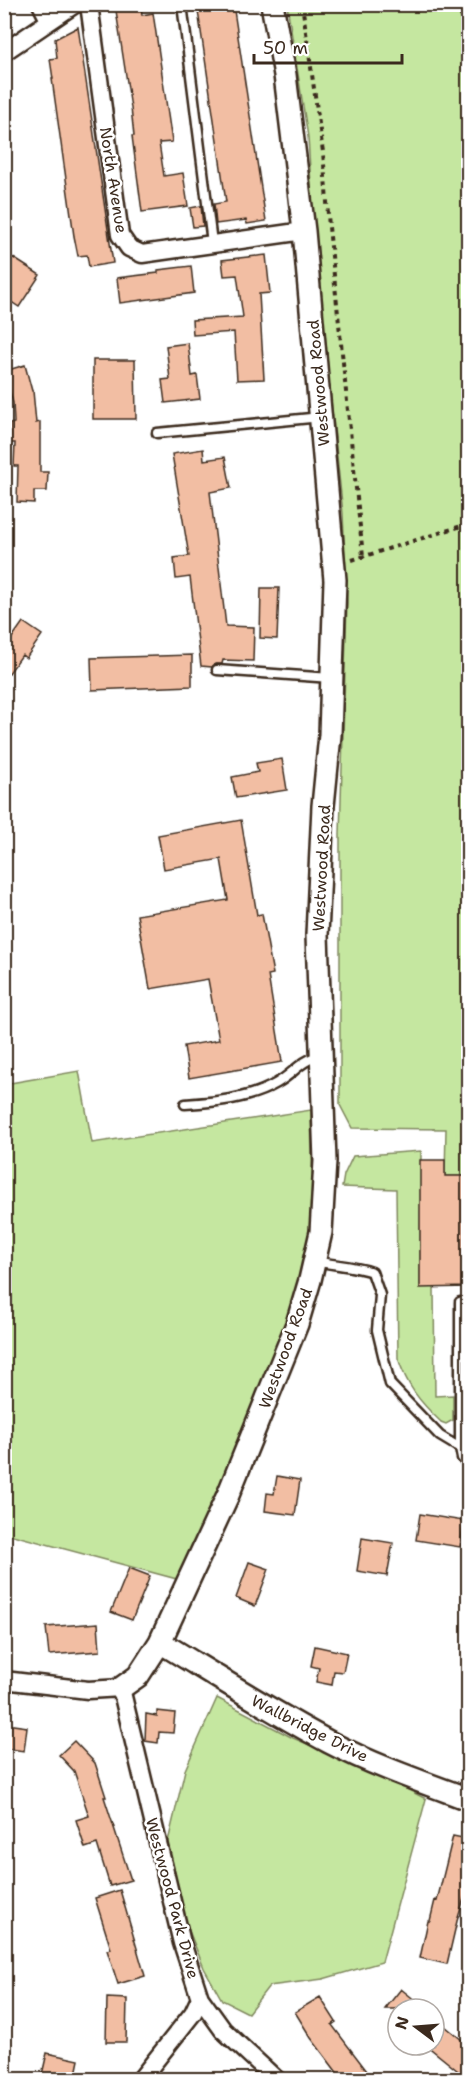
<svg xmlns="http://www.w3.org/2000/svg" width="473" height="2084" font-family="'Shantell Sans',sans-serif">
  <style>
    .green { fill: #c5e7a0; stroke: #80885f; stroke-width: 1.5 }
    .building { fill: #f2bea3; stroke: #3b2a1e; stroke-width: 1.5 }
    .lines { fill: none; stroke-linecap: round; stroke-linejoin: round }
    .service-casing { stroke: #3b2a1e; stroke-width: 13 }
    .minor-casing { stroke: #3b2a1e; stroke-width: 21 }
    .tertiary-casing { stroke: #3b2a1e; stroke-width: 26 }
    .path { stroke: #3b2a1e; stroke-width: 4; stroke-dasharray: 4.5 4.5; stroke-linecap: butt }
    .service { stroke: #fff; stroke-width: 8 }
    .minor { stroke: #fff; stroke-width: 16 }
    .tertiary { stroke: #fff; stroke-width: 21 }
    .labels { text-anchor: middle; stroke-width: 5; stroke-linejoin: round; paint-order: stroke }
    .street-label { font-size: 16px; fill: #3b2a1e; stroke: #fff }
  </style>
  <rect width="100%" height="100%" fill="#fff"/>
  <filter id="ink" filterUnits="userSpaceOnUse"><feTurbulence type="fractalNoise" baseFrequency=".0167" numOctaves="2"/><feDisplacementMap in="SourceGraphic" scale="12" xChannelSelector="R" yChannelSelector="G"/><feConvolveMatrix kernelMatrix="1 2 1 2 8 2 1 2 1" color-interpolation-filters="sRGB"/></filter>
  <g filter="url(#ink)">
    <!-- green -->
    <path class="green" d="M287,5H464L468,21V1176H445L446,1129L352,1128L340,1105V834L347,603L343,513L315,249L308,137Z
      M79,1071L92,1143L311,1110L314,1261L188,1582L5,1533V1084Z
      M421,1151L420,1287H434L435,1396L453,1395V1420L446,1424L441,1422C419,1401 407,1386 398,1358L396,1189L342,1187L344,1175L353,1156Z
      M217,1698L293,1738L370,1770L426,1799L382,1962L323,1979L269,1986L248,2013L222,2000L204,1968L185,1921L166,1850L185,1770Z"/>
    <!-- building -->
    <path class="building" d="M115,4H141L142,15L153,13L172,142L159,143L164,176L183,173L188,206L142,212L132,136H134L131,108Z
      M197,4H233L266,221L247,224L246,220L216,224L214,204L226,202Z
      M78,27L113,263L89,267L87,255L78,256L74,236L52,79H53L50,59L57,58L55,39Z
      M201,206L203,226L193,227L190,208Z
      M4,252L40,275L19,307L4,297Z
      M266,255L270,293L259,294L264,379L237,380L234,332L193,335L192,320L243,317L237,275L224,276L222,260Z
      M191,266L194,293L120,303L117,278L158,273V270Z
      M188,343L192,376L197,375L200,399L165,403L162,380L170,379L166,346Z
      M93,360H135L136,419H93Z
      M25,365L32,391H33L36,423L40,422V472H48L47,491H34V503L17,502L18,466H14L15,443H10V424L14,423L13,403L9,388L8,370Z
      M203,449L204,460L225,457L231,488L210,492L226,626L254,627L253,661L223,660L222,664H215L212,667L201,666L190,577L176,579L174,558L189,556L172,454Z
      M261,588H279L277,639L260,638Z
      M23,622L42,635L26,658L22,655L4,680V649Z
      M192,655V686L92,690L91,658Z
      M282,759L287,790L236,798L232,777L258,772L256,763Z
      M241,820L257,915L262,914L273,974L268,975L282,1062L189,1078L184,1046L219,1040L208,979L150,989L137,915L228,900L221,859L164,869L158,835Z
      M420,1160H445V1176H468V1215H464V1256H468V1287L420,1288Z
      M277,1476L300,1480L295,1515L265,1511L267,1493L274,1494Z
      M420,1514L464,1521L460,1547L416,1540Z
      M362,1538L393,1543L387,1576L357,1571Z
      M249,1562L269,1569L255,1606L236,1598Z
      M129,1568L150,1576L132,1620L111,1612Z
      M98,1623L100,1651L49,1655L46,1627Z
      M315,1646L347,1653L343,1672L334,1671L332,1685L316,1682L319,1668L311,1666Z
      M157,1711L175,1713L173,1733L159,1732L158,1743L145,1741L146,1714L157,1716Z
      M6,1724L27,1727L24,1751L4,1748Z
      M74,1741L95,1763L106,1797H104L131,1880L110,1886L97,1844L85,1848L76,1820L89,1816L74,1771L59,1755Z
      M453,1836L468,1839V1886L457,1921L447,1964L420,1958L428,1921H430L435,1900L437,1901Z
      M120,1890L145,1976L118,1984L107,1950L111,1949L95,1898Z
      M401,1989L426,2009H385Z
      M320,1997L336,2022L332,2025L373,2079H342L311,2038L295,2012Z
      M107,1998L127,1999L126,2042H106Z
      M434,2017L468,2045V2079L426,2045H434Z
      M47,2053L79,2060L75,2079H41Z"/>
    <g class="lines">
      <!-- service casing -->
      <g class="service-casing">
        <path id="service" d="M182,4L212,243
          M157,433L321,417
          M217,670L331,678
          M185,1104C216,1102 250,1099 277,1083C294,1073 299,1062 320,1055
          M315,1261C332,1265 356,1266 372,1272L380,1295L377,1330L390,1384L440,1436L460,1448V1302
          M460,1448L462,1458L468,1465"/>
      </g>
      <!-- minor casing -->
      <g class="minor-casing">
        <path id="minor" d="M41,4L49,20
          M89,4L120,235L129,248L142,254L304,231
          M4,52L75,4
          M4,1680L88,1690L121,1688L182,1943L200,1998L223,2030L277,2080
          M140,2080L193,2013L200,1998"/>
      </g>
      <!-- tertiary casing -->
      <g class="tertiary-casing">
        <path id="tertiary" d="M160,1642C216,1676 271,1711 329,1742C373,1765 422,1782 468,1799
          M121,1688L138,1676L160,1642L228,1495L297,1324L310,1280L321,1232L325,1161L317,935L323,806L330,735L335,580L304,231L285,75L272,4"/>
      </g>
      <!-- path -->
      <path class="path" d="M302,4L323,152L329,227L363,556
        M458,4L468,40
        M352,560L468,524"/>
      <!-- service -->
      <use href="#service" class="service"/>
      <!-- minor -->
      <use href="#minor" class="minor"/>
      <!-- tertiary -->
      <use href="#tertiary" class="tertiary"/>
    </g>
  </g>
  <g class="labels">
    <!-- street labels -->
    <g class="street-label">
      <text transform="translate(114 180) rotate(81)" y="6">North Avenue</text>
      <text transform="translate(318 383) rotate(-95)" y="6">Westwood Road</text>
      <text transform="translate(321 868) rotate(-87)" y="6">Westwood Road</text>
      <text transform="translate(285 1348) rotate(-70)" y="6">Westwood Road</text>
      <text transform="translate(310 1728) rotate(27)" y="6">Wallbridge Drive</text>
      <text transform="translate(173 1898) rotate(75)" y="6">Westwood Park Drive</text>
    </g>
  </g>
  <!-- margin -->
  <rect width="473" height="2084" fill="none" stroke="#fff" stroke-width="24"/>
  <rect x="12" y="12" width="449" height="2060" fill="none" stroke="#3b2a1e" stroke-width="2" filter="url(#ink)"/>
  <!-- north arrow -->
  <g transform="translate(416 2027) rotate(286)"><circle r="28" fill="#ffffff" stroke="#b1aaa5" stroke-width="1.5"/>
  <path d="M0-4.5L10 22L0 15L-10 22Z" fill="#3b2a1e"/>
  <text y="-9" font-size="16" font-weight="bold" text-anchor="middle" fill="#3b2a1e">N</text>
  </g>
  <!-- scale -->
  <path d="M254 54v9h148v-9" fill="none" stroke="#3b2a1e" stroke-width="3"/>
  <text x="263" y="54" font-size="18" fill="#3b2a1e" stroke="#ffffff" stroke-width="4.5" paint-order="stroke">50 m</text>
</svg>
